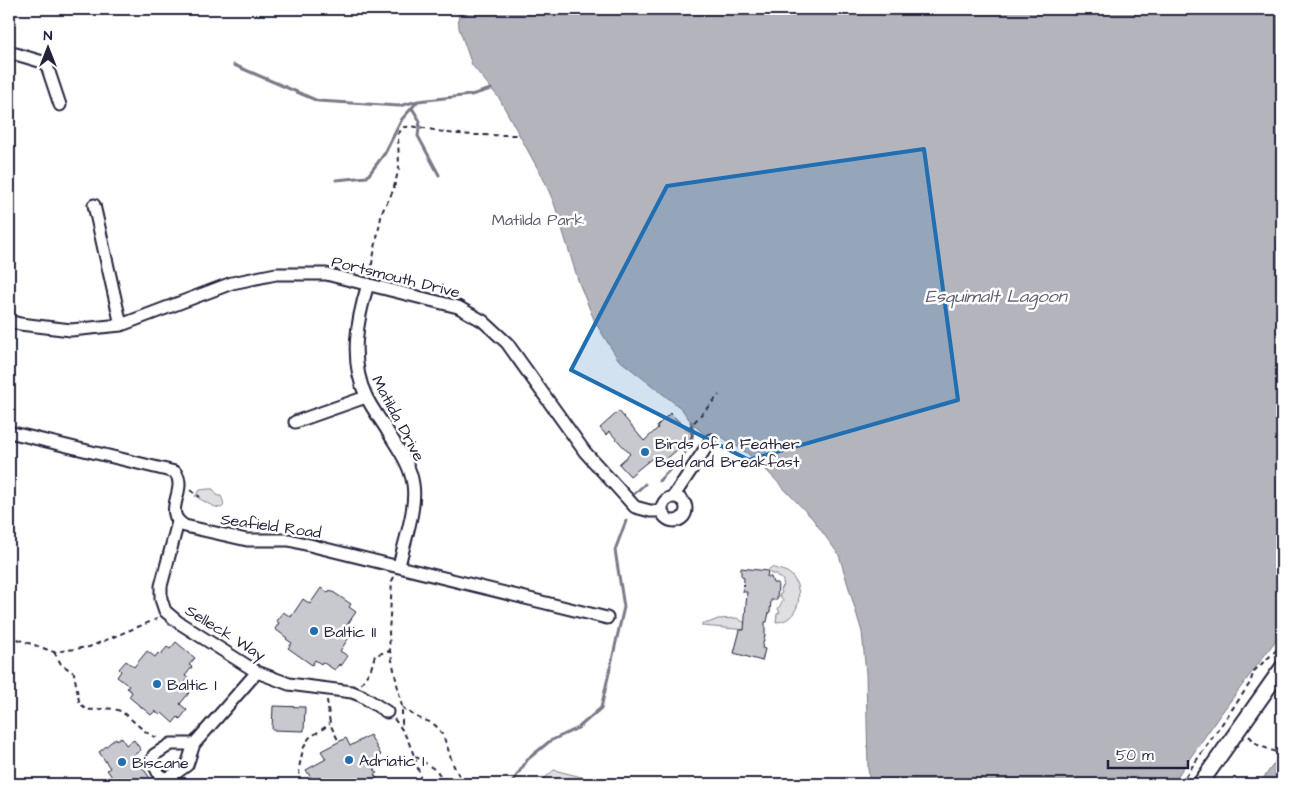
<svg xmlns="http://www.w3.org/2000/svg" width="1291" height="793" font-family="'Architects Daughter',sans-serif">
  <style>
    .green { fill: #dfdfe2; stroke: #80808e }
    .water { fill: #b4b4bc; stroke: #7a7a88 }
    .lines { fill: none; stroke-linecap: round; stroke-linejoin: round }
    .stream { stroke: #7a7a88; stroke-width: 3 }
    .building { fill: #c8c8cf; stroke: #22223b }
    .minor-casing { stroke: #22223b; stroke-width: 15 }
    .tertiary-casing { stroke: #22223b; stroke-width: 18 }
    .path { stroke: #22223b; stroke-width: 2; stroke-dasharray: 5 4; stroke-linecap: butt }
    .minor { stroke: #fff; stroke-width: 11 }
    .tertiary { stroke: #fff; stroke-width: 14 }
    .marked { fill: #1f6fb2; fill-opacity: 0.2; stroke: #1f6fb2; stroke-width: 4; stroke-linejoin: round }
    .poi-dot { fill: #1f6fb2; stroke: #fff; stroke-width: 2 }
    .labels { text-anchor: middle; stroke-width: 5; stroke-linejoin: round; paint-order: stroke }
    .park-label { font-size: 16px; fill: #5b5b6d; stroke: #fff }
    .street-label { font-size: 16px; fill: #22223b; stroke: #fff }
    .poi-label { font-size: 16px; fill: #22223b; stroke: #fff; text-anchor: start }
    .water-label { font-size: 18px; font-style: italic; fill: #5c5c6f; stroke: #fff }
  </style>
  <rect width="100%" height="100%" fill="#fff"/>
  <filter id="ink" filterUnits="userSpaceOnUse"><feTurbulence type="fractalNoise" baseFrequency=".02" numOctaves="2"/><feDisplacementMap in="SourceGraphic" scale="10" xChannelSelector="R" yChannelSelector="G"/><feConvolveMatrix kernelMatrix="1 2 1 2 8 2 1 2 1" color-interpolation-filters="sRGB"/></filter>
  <g filter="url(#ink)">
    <!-- green -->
    <path class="green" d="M209,489H213L218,496H221C233,521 200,499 195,496L200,490Z
      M772,567C779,571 786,569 792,576C805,592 799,622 776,622L777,614L780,612L778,609L783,600L779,595L782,593L780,589L784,585L782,579L777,577V574H771L769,569Z
      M737,618L745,623L747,630L702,626V623H708L718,619Z
      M554,770L609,784H538Z"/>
    <!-- water -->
    <path class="water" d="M458,9H1282V632L1220,715L1172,784H870L868,769L866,673L862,632L839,555L812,518L767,471L747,453L722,437L716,441C701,433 691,424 682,409L618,359L595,322L579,283L554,203L544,180L499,98L472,65L459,28Z
      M1282,753V784H1259Z"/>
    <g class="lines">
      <!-- stream -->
      <path class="stream" d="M234,65L318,101L399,106L418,101
        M412,108L420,121L418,136L439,175
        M336,180L367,177L385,153L402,119L418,101L471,95L491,89
        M659,481C673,465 700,446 691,422
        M633,495L645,484
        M511,784L528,759L550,741L578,728L601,708L624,607L615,550L626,521"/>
    </g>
    <!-- building -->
    <path class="building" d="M619,411L644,441L658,428L657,426L670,413L692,434L689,442L683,452L680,449L679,451L677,450L663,462L656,455L630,476L619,464L630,454L609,431L606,435L600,428Z
      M741,568L768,571L767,577H771L773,583H778L777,600H771L770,612H769L767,622H765V635L762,648L765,649L762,661L734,653L740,630H744L747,592H743L744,578L741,575Z
      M321,588L328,593L330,590L351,604L349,607L356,612L345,628L352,633L340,651L348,656L341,666L339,664L335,670L322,662L321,664L315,660L312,665L288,648L292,643L286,639L287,638L275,629L279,623L276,621L283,612L291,617L303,599L310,604Z
      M176,642L195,658L189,665L192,667L185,676L189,678L185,682L193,688L180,704L187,710L180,719L178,717L173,723L162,713L160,715L155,711L151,715L129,697L132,692L127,688L129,686L117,677L121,671L119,669L126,661L134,667L147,651L155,657L158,653L160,655L167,647L170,649Z
      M273,706L305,707L304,731L272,730Z
      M370,735L381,755L372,761L376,768L374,769L377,773L374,774L380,784H315L306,770L326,759L321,751L346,738L350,746Z
      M121,737L126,745L134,740L141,750L134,755L154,784H117L107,770L110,768L99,752L116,738L117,740Z"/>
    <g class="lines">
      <!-- minor casing -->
      <g class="minor-casing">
        <path id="minor" d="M9,52L46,63L60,105
          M94,205L121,325
          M368,284C357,320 349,360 366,396C372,409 381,420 388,432C398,449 410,464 413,484C417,508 404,542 399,566
          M9,321L20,324L71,330L121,325L232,283L276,274H326L458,307L483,321L507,343L585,452L635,507L650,511H661
          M295,422L366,397
          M9,432L175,472C189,490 160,512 185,526L247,540H289L607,618
          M662 509a12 12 0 1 1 24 0a12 12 0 1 1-24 0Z
          M673,497L711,440
          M178,522L161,586V599L165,611L178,622L257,672L289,684L352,692L362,696L387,712
          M194,744H171L154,755L152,761L160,776L169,778L187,765L194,744L257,672"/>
      </g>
      <!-- tertiary casing -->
      <g class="tertiary-casing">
        <path id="tertiary" d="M1200,784L1282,668"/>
      </g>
      <!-- path -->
      <path class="path" d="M370,274L382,212L393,191L399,168L398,134L404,127C420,125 434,131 449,133C473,136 496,135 519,135
        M688,429L719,395
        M190,490L200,497
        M394,577L392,581L389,633L390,651L402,707V728
        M9,636L54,652L89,647L157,619
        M54,652L61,664L74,673L79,701L85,709C97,712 108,705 120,711C134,719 144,735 159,738
        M361,684L371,669L375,655L390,651
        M327,700L330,724L338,740
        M402,707C406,710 410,713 415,716C421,720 431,721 436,726C452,743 447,769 468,784
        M394,719C410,737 416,761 422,784
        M1249,736L1258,745L1281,754
        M415,756L437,771L446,784
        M444,780L456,784
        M300,784L299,768L303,749L309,738L330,724
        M1180,784L1240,698L1250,683L1254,671L1282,645"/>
      <!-- minor -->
      <use href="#minor" class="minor"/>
      <!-- tertiary -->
      <use href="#tertiary" class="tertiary"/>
    </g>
  </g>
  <!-- marked area -->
  <path class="marked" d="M924,149L958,400L749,460L571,370L667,186Z"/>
  <!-- markers -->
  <g class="poi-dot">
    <circle cx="645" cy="452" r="5"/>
    <circle cx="314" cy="631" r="5"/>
    <circle cx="157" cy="684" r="5"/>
    <circle cx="349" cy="760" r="5"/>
    <circle cx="122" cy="762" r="5"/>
  </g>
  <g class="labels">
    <!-- park labels -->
    <g class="park-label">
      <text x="538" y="225">Matilda Park</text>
    </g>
    <!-- street labels -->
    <g class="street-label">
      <text transform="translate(396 276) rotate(14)" y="6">Portsmouth Drive</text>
      <text transform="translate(399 418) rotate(62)" y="6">Matilda Drive</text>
      <text transform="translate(271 525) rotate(8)" y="6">Seafield Road</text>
      <text transform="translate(226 632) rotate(32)" y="6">Selleck Way</text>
    </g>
    <!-- poi labels -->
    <g class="poi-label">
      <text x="655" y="449">Birds of a Feather<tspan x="655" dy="18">Bed and Breakfast</tspan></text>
      <text x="324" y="637">Baltic II</text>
      <text x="167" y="690">Baltic I</text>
      <text x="359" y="766">Adriatic I</text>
      <text x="132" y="768">Biscane</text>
    </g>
    <!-- water labels -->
    <g class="water-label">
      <text x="996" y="302">Esquimalt Lagoon</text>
    </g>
  </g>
  <!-- margin -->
  <rect width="1291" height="793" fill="none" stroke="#fff" stroke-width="30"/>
  <rect x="15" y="15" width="1261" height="763" fill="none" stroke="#22223b" stroke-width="2" filter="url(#ink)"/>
  <!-- north arrow -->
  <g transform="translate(48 48)" stroke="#ffffff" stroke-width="4" paint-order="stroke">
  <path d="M0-4L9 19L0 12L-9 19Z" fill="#22223b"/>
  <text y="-8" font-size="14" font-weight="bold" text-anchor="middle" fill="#22223b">N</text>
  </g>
  <!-- scale -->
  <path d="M1108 760v8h80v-8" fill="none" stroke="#22223b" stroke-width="2.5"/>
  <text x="1116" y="760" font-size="15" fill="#22223b" stroke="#ffffff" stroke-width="4" paint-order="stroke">50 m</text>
</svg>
